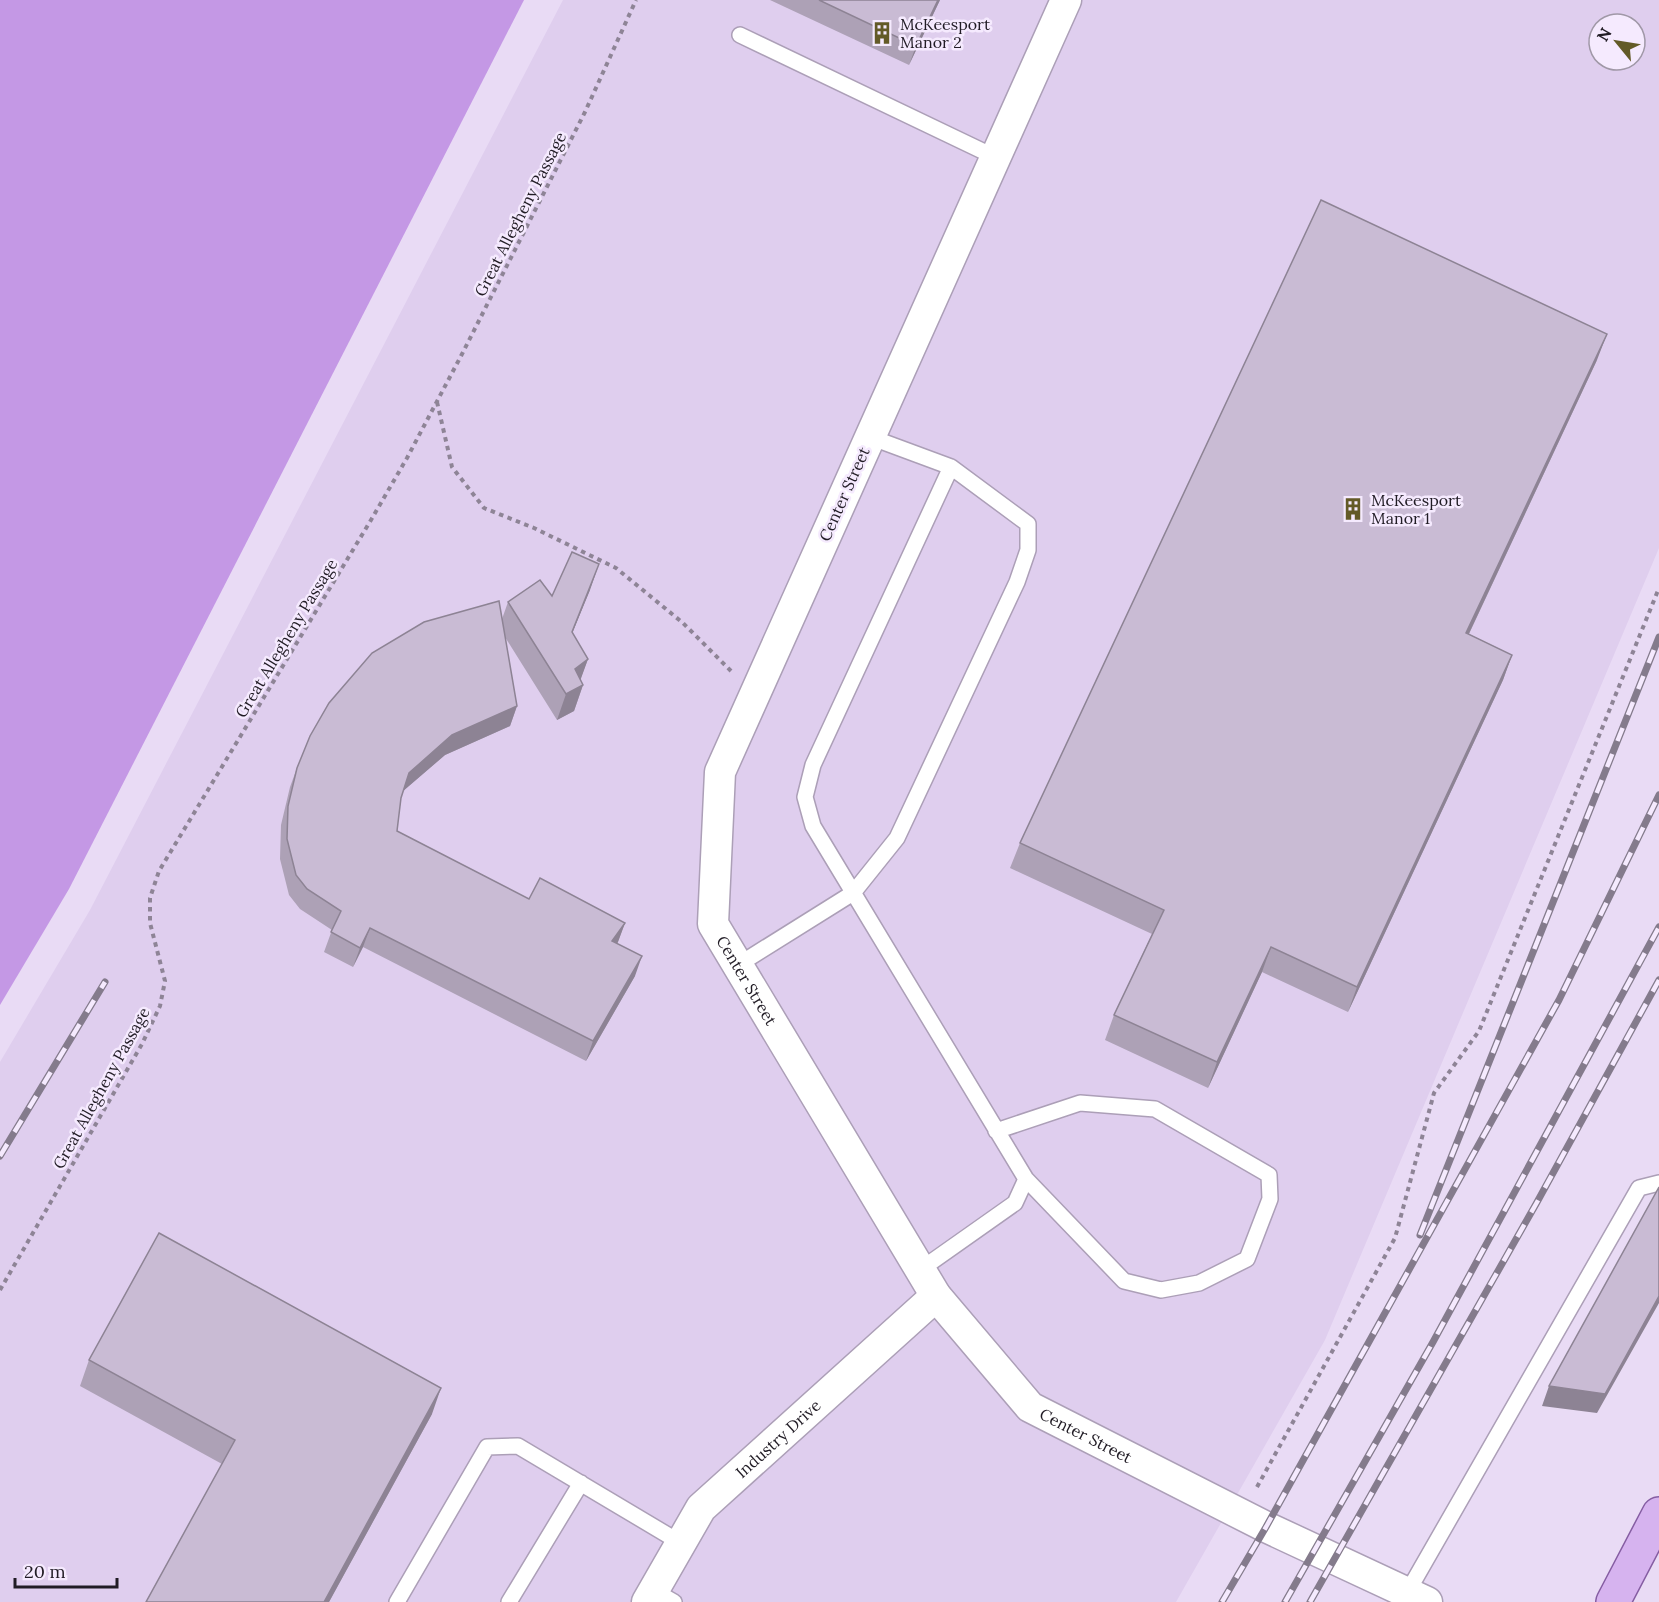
<svg xmlns="http://www.w3.org/2000/svg" width="1659" height="1602" font-family="Lora,serif">
  <style>
    .built { fill: #dfceee; fill-rule: evenodd }
    .water { fill: #c498e5 }
    .lines { fill: none; stroke-linecap: round; stroke-linejoin: round }
    .lane-casing { stroke: #ac9fb7; stroke-width: 18 }
    .street-casing { stroke: #ac9fb7; stroke-width: 33 }
    .primary-casing { stroke: #855da2; stroke-width: 36 }
    .path { stroke: #8e8496; stroke-width: 4; stroke-dasharray: 4.5 4.5; stroke-linecap: butt }
    .lane { stroke: #fff; stroke-width: 15 }
    .street { stroke: #fff; stroke-width: 30 }
    .primary { stroke: #d6b3ef; stroke-width: 33 }
    .rail-casing { stroke: #847b8c; stroke-width: 7 }
    .rail { stroke: #f5eafe; stroke-width: 4.5; stroke-dasharray: 14; stroke-linecap: butt }
    .wall { fill: #ada1b6 }
    .shaded-wall { fill: #8d8394 }
    .building { fill: #c9bbd4; stroke: #8d8394; stroke-width: 1.5 }
    .labels { text-anchor: middle; stroke-width: 5; stroke-linejoin: round; paint-order: stroke }
    .poi-label { font-size: 16px; fill: #211c25; stroke: #f5eafe; text-anchor: start }
    .street-label { font-size: 16px; fill: #211c25; stroke: #f5eafe }
  </style>
  <rect width="100%" height="100%" fill="#e9dbf5"/>
  <!-- built -->
  <path class="built" d="M563,0H1659V548L1325,1340L1176,1602H0V1062L90,910ZM1599,24H1635V60H1599Z"/>
  <!-- water -->
  <path class="water" d="M0,0H524L69,889L0,1005Z"/>
  <g class="lines">
    <!-- lane casing -->
    <g class="lane-casing">
      <path id="lane" d="M740,35L995,157
        M870,437L951,467L813,765L805,797L813,826L1026,1179L1015,1203L920,1270
        M738,965L853,893L897,838L1017,582L1028,550V524L951,467
        M996,1131L1080,1103L1155,1109L1269,1175L1270,1199L1247,1259L1199,1283L1161,1290L1124,1281L1026,1179
        M653,1590L674,1602
        M1407,1593L1639,1188L1659,1183
        M397,1602L487,1447L518,1446L681,1543
        M509,1602L581,1483"/>
    </g>
    <!-- street casing -->
    <g class="street-casing">
      <g id="street">
        <path id="s1" d="M1066,0L720,772L713,924L936,1296L1030,1407L1266,1527L1427,1602"/>
        <path id="s2" d="M647,1602L701,1508L936,1296"/>
      </g>
    </g>
    <!-- primary casing -->
    <g class="primary-casing">
      <path id="primary" d="M1613,1602L1659,1514"/>
    </g>
    <!-- path -->
    <path class="path" d="M437,402L452,467L484,508L534,528L616,568L683,623L731,671
      M0,1290L142,1044L160,1006L165,981L150,923V898L159,871L371,520L407,458L461,356L585,112L636,0
      M1257,1487L1395,1238L1434,1093L1479,1031L1659,588"/>
    <!-- lane -->
    <use href="#lane" class="lane"/>
    <!-- street -->
    <use href="#street" class="street"/>
    <!-- primary -->
    <use href="#primary" class="primary"/>
    <!-- rail casing -->
    <g class="rail-casing">
      <path id="rail" d="M0,1156L105,982
        M1420,1235L1659,637
        M1222,1602L1266,1527L1559,1000L1659,795
        M1285,1602L1433,1342L1659,927
        M1310,1602L1536,1204L1659,980"/>
    </g>
    <!-- rail -->
    <use href="#rail" class="rail"/>
  </g>
  <!-- wall -->
  <path class="wall" d="M770,0H940L909,65Z
    M1597,360L1469,634L1512,655L1503,680L1348,1012L1262,972L1208,1088L1105,1040L1114,1015L1152,934L1010,868L1020,843Z
    M590,590L572,633L588,659L580,680L583,685L574,711L557,720L505,637L517,706L510,726L445,755L403,791L401,798L397,831L529,899L625,923L617,944L635,976L586,1061L363,947L353,967L324,952L332,930L300,909L289,895L280,859L281,825L290,787L297,768L502,619L508,602Z
    M89,1360L432,1414L329,1602H146L222,1464L80,1386Z"/>
  <!-- shaded-wall -->
  <path class="shaded-wall" d="M938,0H940L909,65L916,46Z
    M1607,334L1597,360L1457,659L1466,633Z
    M599,564L590,590L562,658L572,632Z
    M1512,655L1503,680L1348,1012L1357,987Z
    M588,659L579,684L575,669Z
    M583,685L574,711L557,720L566,694Z
    M517,706L510,726L445,755L402,792L409,773L452,735Z
    M625,923L618,942L605,961L612,941Z
    M370,928L363,947L353,967L360,948Z
    M1271,947L1262,972L1208,1088L1217,1062Z
    M642,956L635,976L586,1061L593,1041Z
    M1659,1296V1303L1597,1413L1542,1406L1549,1386Z
    M441,1388L432,1414L329,1602H324Z"/>
  <!-- building -->
  <path class="building" d="M819,0H938L916,46Z
    M1321,200L1607,334L1466,633L1512,655L1357,987L1271,947L1217,1062L1114,1015L1164,910L1020,843Z
    M572,552L599,564L572,632L588,659L575,669L583,685L566,694L508,602L540,580L552,596Z
    M499,601L517,706L452,735L409,773L401,798L397,831L529,899L540,878L625,923L612,941L642,956L593,1041L370,928L360,948L331,932L341,911L307,889L296,875L287,839L288,806L297,768L310,736L329,703L372,653L424,622Z
    M1659,1187V1296L1605,1394L1549,1386Z
    M159,1233L441,1388L324,1602H146L235,1440L89,1360Z"/>
  <!-- icons -->
  <defs>
    <g id="building-bare" transform="scale(1.8)"><path d="M-4-6H4V6H1V3H-1V6H-4ZM-2.5-4.3h1.7v1.8h-1.7ZM.8-4.3h1.7v1.8H.8ZM-2.5-1h1.7V.8h-1.7ZM.8-1h1.7V.8H.8Z" fill="#635a27" stroke="#f5eafe" stroke-width="2.5" paint-order="stroke"/></g>
  </defs>
  <g fill-rule="evenodd">
    <use href="#building-bare" x="882" y="33"/>
    <use href="#building-bare" x="1353" y="509"/>
  </g>
  <g class="labels">
    <!-- poi labels -->
    <g class="poi-label">
      <text x="900" y="30">McKeesport<tspan x="900" dy="18">Manor 2</tspan></text>
      <text x="1371" y="506">McKeesport<tspan x="1371" dy="18">Manor 1</tspan></text>
    </g>
    <!-- street labels -->
    <g class="street-label">
      <text transform="translate(520 214) rotate(-63)" y="6">Great Allegheny Passage</text>
      <text transform="translate(844 494) rotate(-66)" y="6">Center Street</text>
      <text transform="translate(286 638) rotate(-59)" y="6">Great Allegheny Passage</text>
      <text dy="6" stroke="none"><textPath href="#s1" startOffset="1064">Center Street</textPath></text>
      <text transform="translate(101 1088) rotate(-61)" y="6">Great Allegheny Passage</text>
      <text dy="6" stroke="none"><textPath href="#s1" startOffset="1640">Center Street</textPath></text>
      <text dy="6" stroke="none"><textPath href="#s2" startOffset="212">Industry Drive</textPath></text>
    </g>
  </g>
  <!-- north arrow -->
  <g transform="translate(1617 42) rotate(300)"><circle r="28" fill="#f5eafe" stroke="#a098a7" stroke-width="1.5"/>
  <path d="M0-4.5L10 22L0 15L-10 22Z" fill="#635a27"/>
  <text y="-9" font-size="16" font-weight="bold" text-anchor="middle" fill="#211c25">N</text>
  </g>
  <!-- scale -->
  <path d="M15 1578v9h102v-9" fill="none" stroke="#211c25" stroke-width="3"/>
  <text x="24" y="1578" font-size="18" fill="#211c25" stroke="#f5eafe" stroke-width="4.5" paint-order="stroke">20 m</text>
</svg>
